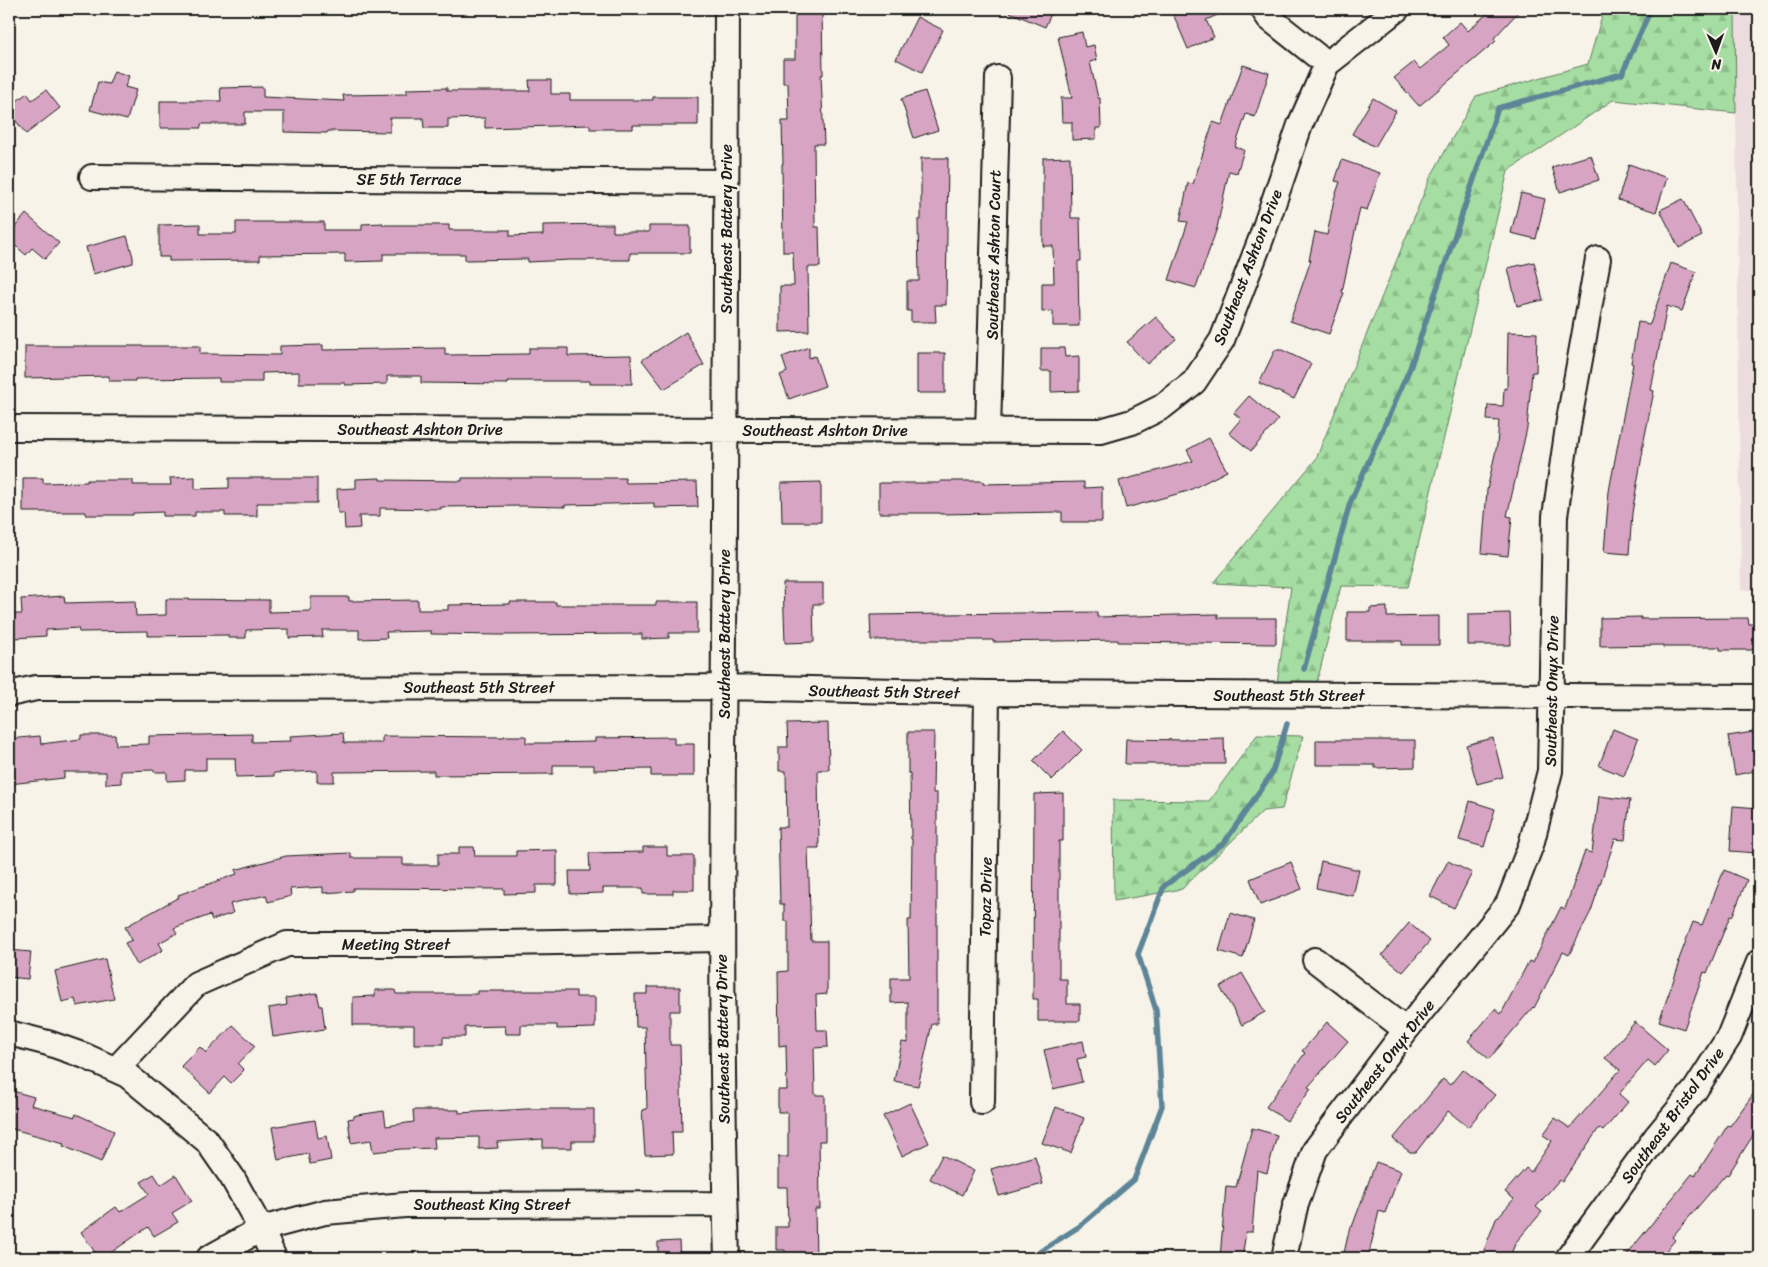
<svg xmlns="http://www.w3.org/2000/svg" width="1768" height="1267" font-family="Sriracha,sans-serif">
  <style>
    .built { fill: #eddcdd }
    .forest { fill: url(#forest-firs); stroke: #607c5f }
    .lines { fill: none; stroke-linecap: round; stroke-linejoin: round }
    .stream { stroke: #5d8497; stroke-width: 5.5 }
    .building { fill: #d7a5c3; stroke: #1c1c1c }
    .minor-casing { stroke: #1c1c1c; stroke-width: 28 }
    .minor { stroke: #f7f3e8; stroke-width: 24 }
    .labels { text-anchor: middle; stroke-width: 5; stroke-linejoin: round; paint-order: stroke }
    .street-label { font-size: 16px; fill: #1c1c1c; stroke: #f7f3e8 }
  </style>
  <defs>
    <pattern id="forest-firs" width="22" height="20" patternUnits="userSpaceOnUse" patternTransform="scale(1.25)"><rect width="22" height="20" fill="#a5dda2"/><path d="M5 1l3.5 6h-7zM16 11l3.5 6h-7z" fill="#8dbd8b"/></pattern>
  </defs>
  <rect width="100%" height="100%" fill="#f7f3e8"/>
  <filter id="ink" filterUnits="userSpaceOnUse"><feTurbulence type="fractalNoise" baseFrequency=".02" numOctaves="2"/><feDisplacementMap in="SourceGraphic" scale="10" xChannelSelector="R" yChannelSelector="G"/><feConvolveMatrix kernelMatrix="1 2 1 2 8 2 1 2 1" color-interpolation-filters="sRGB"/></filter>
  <g filter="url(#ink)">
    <!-- built -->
    <path class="built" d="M1735,9H1759V590H1741Z"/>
    <!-- forest -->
    <path class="forest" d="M1604,9H1735L1736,113L1613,100L1508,171L1408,587L1341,586L1316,686L1277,683L1291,587L1213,583L1316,459L1430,178L1476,96L1588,64Z
      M1257,735L1303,736L1282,809L1263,811L1182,889L1114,901L1113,800L1209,801Z"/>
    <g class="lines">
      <!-- stream -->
      <path class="stream" d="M1304,669L1350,503L1410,368L1498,108L1622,74L1651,9
        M1030,1258L1080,1226L1134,1180L1162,1106L1156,1010L1138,954L1164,886L1224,843L1272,773L1287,724"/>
    </g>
    <!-- building -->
    <path class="building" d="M795,9H822L823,75H821L824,144H814L815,227H819L820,267H808L809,331L780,332V286H794L793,252H783L782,164H783L782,121H789L788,83H783V59H795Z
      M1002,9H1053L1045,27Z
      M1171,9H1231L1206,20L1214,37L1188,49Z
      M1492,9H1521L1494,38L1496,41L1419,106L1394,78L1414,62L1420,69L1449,45L1443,37L1460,22L1468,31Z
      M917,17L943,30L922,72L896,59Z
      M1082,32L1085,47L1094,45L1097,60L1090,62L1098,98H1100L1101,128H1096V139L1072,140V122H1062L1061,98H1072L1058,37Z
      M1243,65L1269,73L1255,117L1246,114L1235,147L1244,150L1237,173L1229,171L1217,228L1196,288L1169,280L1188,222L1180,221L1188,183L1193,184L1213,122L1222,125Z
      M114,71L129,76L125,87L136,90L127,120L90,110L98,82L109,84Z
      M529,80H551V94H570V100H653V97H698V125H633V129H590V125L485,128V118L448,119V128H424L423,118H390V132L328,131L327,133L284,132V112H245V124H201V128H160V101H221L220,88L263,87V97L344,101L343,95L407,94V89L447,88V91H530Z
      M46,90L60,108L26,134L9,112V107L27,93L32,100Z
      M925,91L938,130L914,138L901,99Z
      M1373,98L1396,111L1375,147L1352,134Z
      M1591,155L1599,180L1560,192L1552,167Z
      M1070,157L1071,218H1080L1081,261H1078L1079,326H1053V311L1042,312V283H1054L1053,246H1043V158Z
      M921,158H948L946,305H935L936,322H911V311H907V281H919L918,220H921Z
      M1342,160L1380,173L1367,210L1360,208L1342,292L1344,293L1329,334L1290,321L1311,260H1309L1315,232L1327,235L1334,199L1340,182L1335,181Z
      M1629,164L1667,178L1656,212L1618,200Z
      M1521,193L1545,199L1536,239L1511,233Z
      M1683,199L1702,236L1679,248L1660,210Z
      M26,214L59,243L45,259L32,248L26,255L9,240V234Z
      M236,222H324V230H362V224L383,223V225H449V230H510V236L543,235V225L613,224V232H649V226H690V253H630V260H570L528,262V259L465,260V254H383V261L345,262V254L260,255V260L169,261V257H159V225L200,224V234H236Z
      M127,236L133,257V263L93,274L86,247Z
      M1534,262L1543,300L1517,306L1508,268Z
      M1671,263L1696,272L1682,311L1667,306L1651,390L1654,391L1642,450H1643L1632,513L1629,554L1604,552L1609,491L1633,364L1631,363L1638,322L1650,324Z
      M1156,317L1176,339L1147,364L1127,342Z
      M686,332L704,365L664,389L642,360Z
      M1508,332L1537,333L1536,372H1532L1527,428L1507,516L1512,517L1508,556L1482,553L1487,490L1497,445L1499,421L1487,420L1488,405L1503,406L1504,388L1507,389Z
      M323,345V350L445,348V355L529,354V348H568V356L631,355L632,384H590V381H508V384L421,383V376H387V384L345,385V383H299V372L262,373V382H219V378L135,379V381H109V376L25,378V346H200V354L280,355V346Z
      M809,347V358L815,356L825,386L789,399L780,375L787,372L782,357Z
      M1041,348H1064L1065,357L1079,356V391L1051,392V371H1041Z
      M1275,350H1282L1311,364L1294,399L1259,383Z
      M917,353H945V393H917Z
      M1249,396L1278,420L1251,451L1229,433L1241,419L1234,413Z
      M1209,438L1227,471L1188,491L1126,508L1119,481L1193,461L1187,450Z
      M195,477V489L229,488V478H317V503H257V516H225V512H195V516H163V512L133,513V515H86V512H23V478H43V483L87,482V480H133V485H171L170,478Z
      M380,478V480L462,481V478H625L626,483L697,482L698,507L654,508V503L565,505V507L523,506L441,507V509L380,508V516H359L360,528L345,529L344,513H338L337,489L356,488V479Z
      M940,481H983V484L1084,482V488L1102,487V522H1062V512L940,514V513H879V483H940Z
      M821,482V522H782L781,483Z
      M783,583H823V604H813L814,642L785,643Z
      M64,596L65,603L135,601L136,616L166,615V599L269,600V612L311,611V597H349V601L418,600V610H448V605L510,604V602H556V605H656V602H697V633H669V638L642,639V634L501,635L431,634V631L386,632L387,638L359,639V630H322L323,637L289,638V629L246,630V638H228V635L148,636V631L79,632L78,628L46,630V636L14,638L13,614H22L21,599Z
      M1387,607V617L1439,616V645H1402V641H1347V612H1370V608Z
      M1097,612V617L1218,614V618H1276V644L1118,642V640L993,642V640H871L870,615Z
      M1510,613L1511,645H1468V614Z
      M1641,617V619L1748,618L1749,624H1759V650H1720V647H1663V645L1600,646V618Z
      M828,723L829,770H818L819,848H808L811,941H827V994L816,995L817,1030H827L828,1047L814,1048L815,1095H825V1141H819L820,1209H815L816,1258H785V1250H776V1227H788L787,1187H778V1157H788V1112H778V1090H787L786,1045L779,1046L778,972L788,971V921H784V904H780L778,827H787L786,771H779V747H788L787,724Z
      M1613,729L1638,739L1624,776L1599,766Z
      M1063,731L1082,750L1052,780L1033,761Z
      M908,732H934L933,793H937V1024H932L918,1086L894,1081L902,1042L908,1043V1002L891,1003V978H909L908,920H911L912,839H911L910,773H908Z
      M1753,732L1759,770L1735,775L1728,736Z
      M343,733L344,743H382V736L504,737V736H526V743H546L595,742V738L674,737V744H694V776H651V769L594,770V765H553V774L434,775V771L334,772V782H317V771L274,773V776L236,777L235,758H206V770H185V780L167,781V772H154V770L121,771V783L106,784V772H64V778L9,784V739L40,736L41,744L81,739V735H115L116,745L149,744V736L252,734V742L291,741L290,736Z
      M1224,738L1225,764H1125L1126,739L1185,740V739Z
      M1493,738L1503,777L1477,784L1466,745Z
      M1316,740H1415V767L1375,768V765H1316Z
      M1063,793V841H1059V979H1067V1004H1080V1021H1038V999H1033L1034,794Z
      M1599,796L1630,800L1625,840L1615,839L1591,911L1569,955L1563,952L1534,1008L1533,1007L1489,1059L1468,1041L1495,1009L1501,1014L1529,961L1533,963L1561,907L1565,909L1585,851L1592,853Z
      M1470,801L1495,809L1484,847L1459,840Z
      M1733,806L1759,808L1757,853L1730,851Z
      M459,847H474L475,856H516V851L557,850V885H536V893L504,894V889L353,888V891L323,893V887L290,889L291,896L268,902L266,895L230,904L233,913L212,920L210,915L174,928L177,933L159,943L163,950L137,965L125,943L132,940L125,927L179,897L178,895L237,874L235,870L286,856L351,853V858H403V865H438V854H459Z
      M643,847H667V856H694V890H673V894H643V888H603V893L570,894L569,871H590L589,853L643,852Z
      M1321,861L1359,870L1353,896L1316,888Z
      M1448,861L1472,873L1454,908L1430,896Z
      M1291,862L1302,889L1260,905L1250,879Z
      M1724,870L1747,880L1732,917L1730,916L1707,973L1704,972L1684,1029L1659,1021L1680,962H1678L1693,922L1702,925Z
      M1230,913L1254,920L1243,958L1219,951Z
      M1409,923L1430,941L1403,972L1382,955Z
      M9,950L31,952L28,979L9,977Z
      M105,959L114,999L77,1006L75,999L62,1002L55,971Z
      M1242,973L1265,1012L1242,1025L1220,987Z
      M647,987H680V1011H670V1045H680L682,1132H672L673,1154L645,1155L642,1110L647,1109L645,1027H636L635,994H647Z
      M375,990H395L396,994H477V991H576V997H595V1028L557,1029V1025H521V1034H506L505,1026L465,1027V1037H443V1044H414V1025H353V997L375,996Z
      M317,993L320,1006H322L325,1029L273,1037L269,1008L287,1005L286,998Z
      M1327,1022L1348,1041L1308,1087L1311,1089L1287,1121L1266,1107L1305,1053L1302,1051Z
      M1635,1022L1668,1050L1655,1066L1648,1060L1619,1094L1628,1102L1603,1131L1599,1128L1562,1182L1559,1180L1536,1207L1542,1212L1516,1242L1509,1258H1481L1496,1219L1514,1199L1505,1192L1526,1168L1531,1172L1552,1141L1543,1135L1555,1118L1570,1128L1620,1070L1605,1058Z
      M233,1025L255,1046L238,1064L244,1070L231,1083L225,1077L210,1093L181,1066L200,1047L206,1053Z
      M1083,1041L1086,1057L1077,1059L1082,1082L1053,1089L1044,1050Z
      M1463,1069L1495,1095L1468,1127L1448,1111L1416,1152H1410L1393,1139L1443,1079L1450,1085Z
      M1759,1086V1126L1728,1175L1726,1174L1672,1237L1675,1240L1660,1258H1624L1692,1174L1695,1176L1728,1125L1730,1126Z
      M9,1090L34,1097L31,1105L75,1117L76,1114L114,1131L101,1162L63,1146L64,1143L9,1128Z
      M910,1103L929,1143L902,1156L883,1116Z
      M1056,1107L1084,1118L1071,1153L1042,1143Z
      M527,1109H594V1141H572V1148H543V1139L497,1142L498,1148L479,1149V1137L434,1138L435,1148L401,1149L373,1152L371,1140L351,1143L348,1119L354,1118V1116L357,1115L384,1111L386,1126L414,1122L413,1110H459V1113Z
      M315,1120L318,1138L327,1136L331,1160L310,1164L308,1154L278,1160L272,1127Z
      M1252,1128L1277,1135L1267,1173L1257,1170L1252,1232H1246L1242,1258H1220L1226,1186L1236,1187Z
      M942,1155L974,1171L962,1195L930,1179Z
      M1035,1156L1043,1184L999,1196L991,1169Z
      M1376,1162L1401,1171L1385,1213L1379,1211L1368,1258H1343L1350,1226L1352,1227Z
      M154,1174L161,1185L176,1175L192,1201L172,1213L178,1222L154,1236L148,1227L103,1258H99L81,1232L116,1207L120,1212L149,1194L141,1182Z
      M679,1241L680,1258H658V1242Z"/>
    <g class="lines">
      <!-- minor casing -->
      <g class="minor-casing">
        <path id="minor" d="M1263,9L1269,18L1327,64
          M92,177L725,182
          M9,428L1101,431L1132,422L1162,407L1194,382L1222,340L1261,239L1300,125L1327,64L1397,9
          M988,431L998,78
          M9,694L36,688L723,687L987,693L1759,697
          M1315,960L1406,1030
          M9,1033L48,1043L85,1056L127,1075L207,1141L232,1177L261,1229L274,1258
          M116,1069L196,984L287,944H450L721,939
          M982,1102L987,693
          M209,1258L261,1229L325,1212L405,1205L725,1204
          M727,1258C719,1013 723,769 725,524C726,352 725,180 727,9
          M1284,1258L1295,1207L1315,1150L1406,1030L1508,904L1531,845L1550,771L1555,516L1569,420L1598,259
          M1568,1258L1656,1137L1695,1090L1729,1037L1759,962"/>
      </g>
      <!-- minor -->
      <use href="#minor" class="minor"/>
    </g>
  </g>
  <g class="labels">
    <!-- street labels -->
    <g class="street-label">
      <text x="409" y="185">SE 5th Terrace</text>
      <text transform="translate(726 229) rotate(-90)" y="6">Southeast Battery Drive</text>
      <text transform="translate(993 255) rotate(-89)" y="6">Southeast Ashton Court</text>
      <text transform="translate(1247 267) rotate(-69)" y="6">Southeast Ashton Drive</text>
      <text x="420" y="435">Southeast Ashton Drive</text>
      <text x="825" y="436">Southeast Ashton Drive</text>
      <text transform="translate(724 634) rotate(-90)" y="6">Southeast Battery Drive</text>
      <text x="479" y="693">Southeast 5th Street</text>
      <text transform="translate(884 691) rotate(1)" y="6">Southeast 5th Street</text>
      <text transform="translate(1551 691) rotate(-89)" y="6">Southeast Onyx Drive</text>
      <text x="1289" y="701">Southeast 5th Street</text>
      <text transform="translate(985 897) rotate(-89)" y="6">Topaz Drive</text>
      <text x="396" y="950">Meeting Street</text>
      <text transform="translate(722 1039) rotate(-91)" y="6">Southeast Battery Drive</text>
      <text transform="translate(1384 1061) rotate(-52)" y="6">Southeast Onyx Drive</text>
      <text transform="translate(1672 1115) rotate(-54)" y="6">Southeast Bristol Drive</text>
      <text x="492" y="1210">Southeast King Street</text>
    </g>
  </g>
  <!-- margin -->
  <rect width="1768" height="1267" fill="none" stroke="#f7f3e8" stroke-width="30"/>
  <rect x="15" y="15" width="1738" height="1237" fill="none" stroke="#1c1c1c" stroke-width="2" filter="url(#ink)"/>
  <!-- north arrow -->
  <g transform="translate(1716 52) rotate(178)" stroke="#f7f3e8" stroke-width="4" paint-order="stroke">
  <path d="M0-4L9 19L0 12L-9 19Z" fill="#1c1c1c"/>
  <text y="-8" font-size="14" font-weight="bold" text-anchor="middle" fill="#1c1c1c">N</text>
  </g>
</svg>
